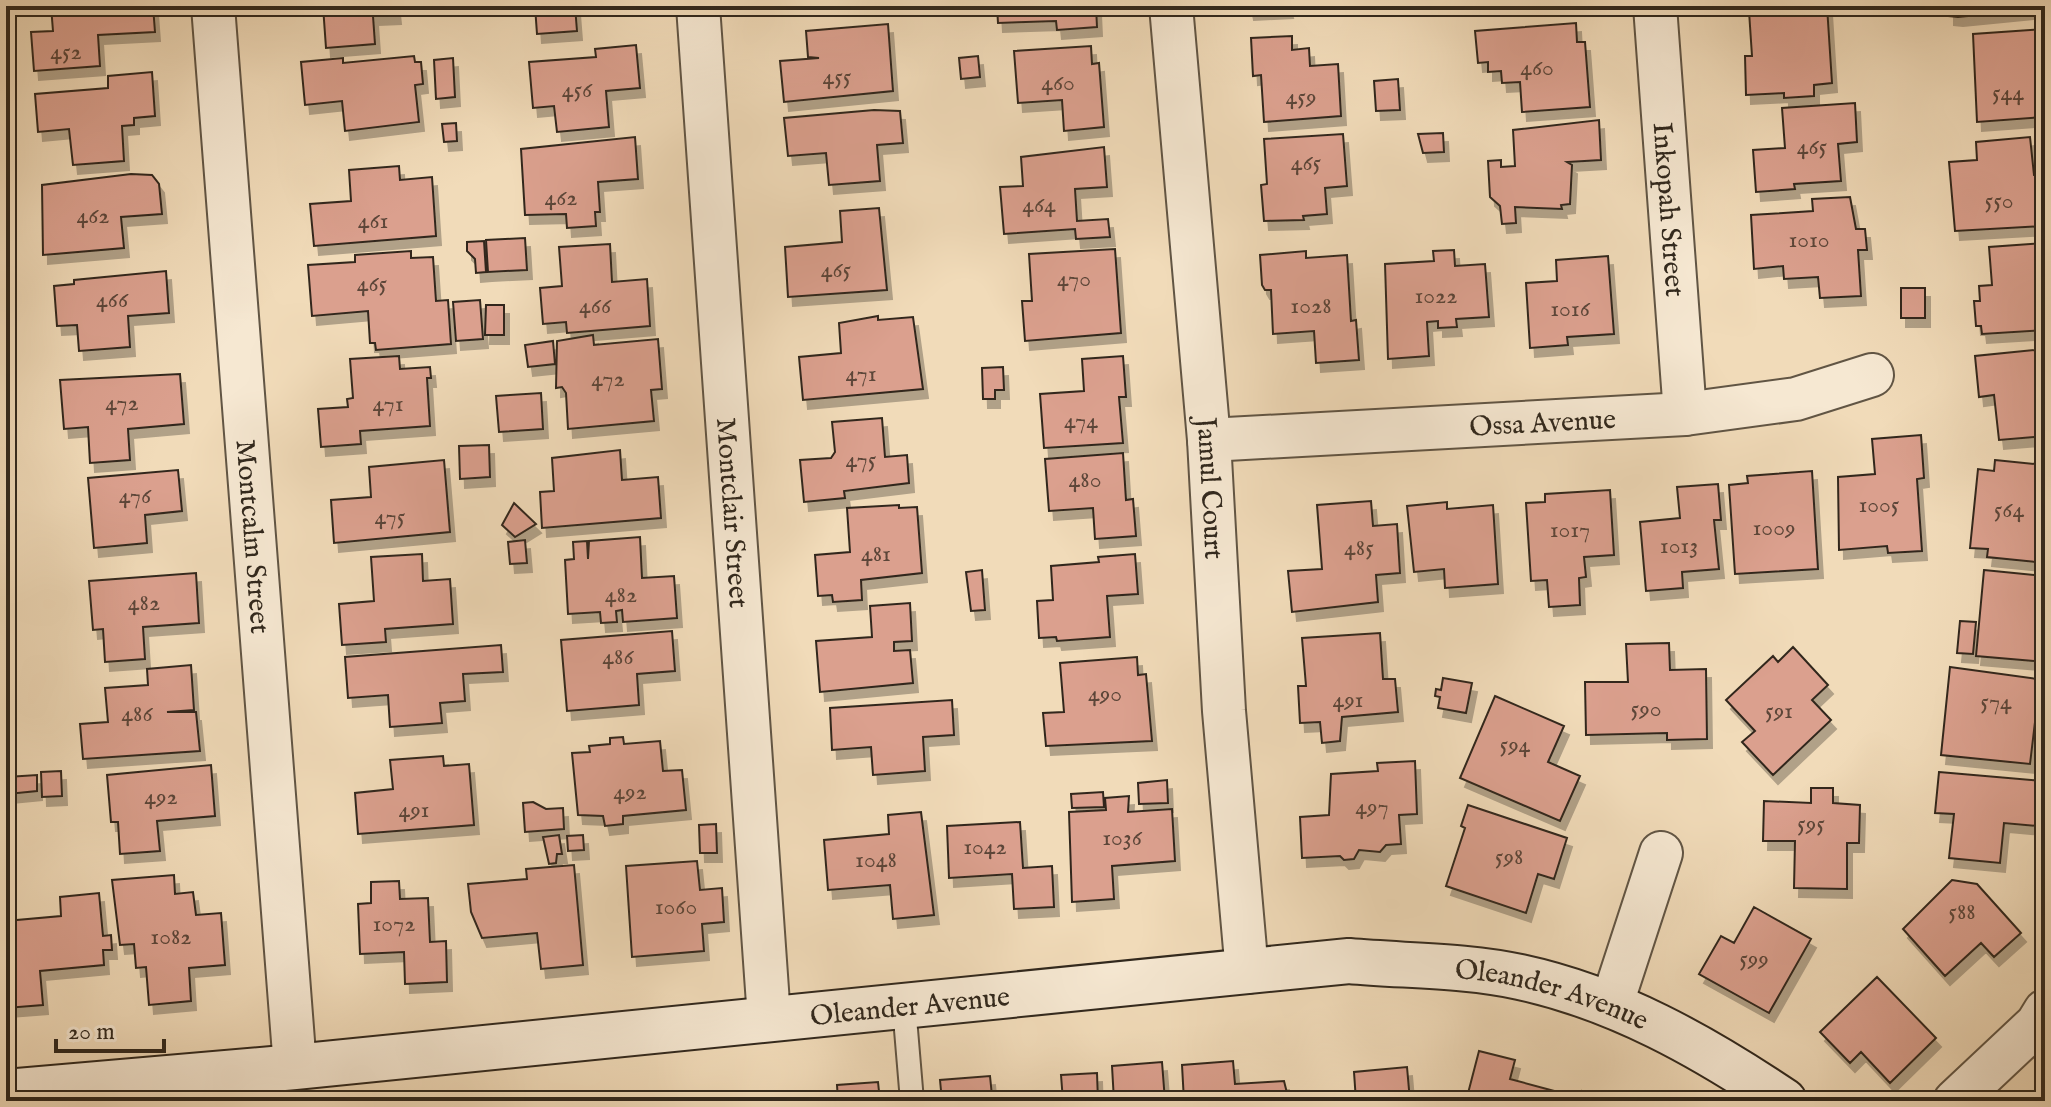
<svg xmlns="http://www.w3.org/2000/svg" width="2051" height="1107" font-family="'IM FELL English',serif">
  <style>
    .building { fill: #dba08e; stroke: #31281d; stroke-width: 2; filter: url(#shadow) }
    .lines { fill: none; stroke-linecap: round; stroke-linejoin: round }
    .lane-casing { stroke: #615544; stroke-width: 26 }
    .street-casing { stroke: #615544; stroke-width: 46 }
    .secondary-casing { stroke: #31281d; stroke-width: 48 }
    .lane { stroke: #f6e8d2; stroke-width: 22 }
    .street { stroke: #f6e8d2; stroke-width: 42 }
    .secondary { stroke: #f6e8d2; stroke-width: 44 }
    .labels { text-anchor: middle; stroke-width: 6; stroke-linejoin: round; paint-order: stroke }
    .number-label { font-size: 24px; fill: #5c4639 }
    .street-label { font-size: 28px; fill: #31281d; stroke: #f6e8d2 }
  </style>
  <defs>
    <filter id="shadow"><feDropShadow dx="5" dy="9" stdDeviation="0" flood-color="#0004"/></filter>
  </defs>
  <rect width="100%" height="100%" fill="#f1dbb9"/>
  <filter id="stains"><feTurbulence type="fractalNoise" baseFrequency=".0025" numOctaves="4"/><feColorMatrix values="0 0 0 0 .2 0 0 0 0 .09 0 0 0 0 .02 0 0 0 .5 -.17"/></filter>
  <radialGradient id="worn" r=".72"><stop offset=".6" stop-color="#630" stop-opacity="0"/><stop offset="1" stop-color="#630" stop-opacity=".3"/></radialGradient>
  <!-- building -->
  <path class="building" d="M51,6H153L155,32L98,35L100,66L34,71L31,32L53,31Z
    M323,6H395L396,15L373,16L375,44L326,48Z
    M535,6H575L577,31L537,34Z
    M997,6H1096L1097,27L1057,30L1056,21L998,23Z
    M1248,6H1287L1288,9L1249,11Z
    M1827,6L1832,83L1814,85V96L1784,98V93L1746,95L1745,56H1752L1749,11Z
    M1949,6H2037L2038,9L1958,17L1949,16Z
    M1576,23L1577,42H1585L1590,107L1522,112L1520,82L1502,83L1501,71L1488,72V62L1478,63L1475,31Z
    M888,24L893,91L784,102L780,61L819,58L808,57L806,31Z
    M2045,29V67H2040L2043,117L1977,122L1973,34Z
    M1292,36V50L1309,48L1310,66L1338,64L1341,116L1264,122L1261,75L1253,76L1251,38Z
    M636,45L640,88L606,91L609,127L557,132L554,106L533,108L529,62L596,57L595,49Z
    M1091,46L1092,64L1099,63L1104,127L1064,131L1062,100L1018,103L1014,51Z
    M414,56L415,62H421L423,84L415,85L419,122L345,131L342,101L305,105L301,62L343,58V63Z
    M978,56L980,77L961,79L959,58Z
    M453,58L455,97L436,99L434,60Z
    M152,72L155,116L134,118V125L122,126L124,161L73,165L69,129L38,132L35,94L108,88V76Z
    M1398,79L1400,110L1376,111L1374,81Z
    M1855,103L1857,142L1838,144L1841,181L1794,184L1795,189L1756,192L1753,150L1785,148L1782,108Z
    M874,110L900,111L903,143L877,145L880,181L829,185L826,153L788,156L784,118Z
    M1599,120L1601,160L1567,162L1572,165L1570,204L1561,205L1562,209L1515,207L1516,223L1502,224L1500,206L1490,197L1488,161L1501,160V167L1515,166L1513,130Z
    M456,123L457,141L444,142L442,124Z
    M1443,133L1444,152L1423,153L1418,134Z
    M1343,134L1347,186L1325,188L1327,214L1303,216L1304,220L1264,221L1261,185L1267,184L1264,139Z
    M635,137L638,179L598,182L600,212H595L596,226L567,228L566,214L525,215L521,149Z
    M2030,137L2034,175L2045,174V226L1955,231L1949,162L1977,160L1976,142Z
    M1104,147L1107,187L1075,189L1077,221L1108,219L1110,237L1076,239L1075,229L1004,234L1000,187L1023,186L1021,157Z
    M399,166L400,180L432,177L436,236L314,246L310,204L351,201L349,170Z
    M131,174L152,175L159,184L162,214L121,217L124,248L43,255L42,185Z
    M1850,197L1856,229H1865L1867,250H1858L1861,296L1820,298L1818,277L1784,279L1783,266L1754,269L1751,215L1813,211L1812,199Z
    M879,208L887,290L788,297L785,247L842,242L840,211Z
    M525,238L527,270L488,272L486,240Z
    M484,241L486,272L476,273L475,259L467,251V242Z
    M2045,243V330L1982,334L1981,326H1976L1974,301H1980L1979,286L1992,285L1989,247Z
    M610,244L612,282L647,279L650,326L567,333L566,322L543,324L540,288L562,286L559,247Z
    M1115,249L1121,333L1025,341L1022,301H1032L1029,254Z
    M1454,250L1455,266L1485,264L1489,317L1456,319L1457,327L1438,328V321L1427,322L1429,356L1388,359L1385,264L1434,261L1433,251Z
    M411,251V258L433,257L436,301L448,300L451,344L376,350L375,343H370L368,311L312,316L308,265L355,262V255Z
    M1306,251V258L1347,255L1351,321L1356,320L1359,360L1316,363L1314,331L1273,334L1271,290H1265L1262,285L1260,255Z
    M1608,256L1614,334L1567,337L1568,345L1530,348L1526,283L1557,281L1556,260Z
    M166,271L169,313L128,316L130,347L79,351L77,325L57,326L54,286L74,284V280Z
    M1901,288H1925V318H1901Z
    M480,300L483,339L456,341L453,302Z
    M486,305H504V335H485Z
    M878,316V320L913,317L923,389L803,400L799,357L841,353L839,323Z
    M593,335L594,345L658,339L662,389L651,390L654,421L568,429L566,393L562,387L556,388L557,341Z
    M553,341L555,364L528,367L525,345Z
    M2045,349V436L1999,440L1994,395L1979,397L1975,356Z
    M399,356L400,369L430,367L431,378H427L430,426L360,431L361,444L321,447L318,409L348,407L347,399L353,398L350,359Z
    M1123,356L1126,397H1119L1123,443L1044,448L1040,394L1084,391L1082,359Z
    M1003,367L1004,390H995V399H983L982,368Z
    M180,374L184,424L128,429L130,460L90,463L88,427L64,429L60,380Z
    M541,393L543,429L499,432L496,396Z
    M882,418L885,457L907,455L909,483L844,491L845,498L804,502L800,460L831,458L835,452L832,422Z
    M1921,435L1924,478L1917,479L1922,551L1888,553L1887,546L1839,550L1838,477L1875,474L1872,439Z
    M489,445L490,477L460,479L459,446Z
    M620,450L622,480L658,477L661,518L542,528L540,492L554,491L552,458Z
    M1123,453L1126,500L1133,499L1136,536L1095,539L1093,508L1049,511L1045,459Z
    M444,460L450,532L334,543L331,500L371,497L369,467Z
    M1995,460L2045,465V563L1987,557L1988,549L1970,548L1978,469L1994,471Z
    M178,470L182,511L145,515L147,543L94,548L88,478Z
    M1812,471L1818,569L1735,574L1729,485L1748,483L1747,476Z
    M1718,484L1721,520H1714L1719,569L1682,572L1683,588L1646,591L1640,522L1680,518L1677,487Z
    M1610,490L1614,555L1584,557L1586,577L1579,578L1580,605L1549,607L1547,580L1531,581L1526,503L1545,502V494Z
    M1371,501L1373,526L1397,524L1400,573L1376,575L1378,602L1292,612L1288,571L1322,569L1317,505Z
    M1447,502V509L1493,505L1498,584L1445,588L1444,569L1414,572L1407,506Z
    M514,503L536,524L515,537L502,525Z
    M899,505V508L917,507L922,573L861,580L862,600L833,602L832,595L818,596L815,555L850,552L847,508Z
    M640,537L642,578L674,576L677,618L623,622L622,610L616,611L617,622L601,623L600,612L568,614L565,560L574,559L573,542L587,541L588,559L589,541Z
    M525,540L527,563L510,564L508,542Z
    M422,554L423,581L450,579L453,624L385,629L386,642L342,645L339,604L374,601L371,557Z
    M1135,554L1138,594L1107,596L1110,637L1057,641L1056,637L1039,638L1037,601L1053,600L1051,566L1099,562L1098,557Z
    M982,570L985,610L971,611L966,572Z
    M1984,570L2045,576V662L1976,656Z
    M196,573L199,623L143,627L145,659L105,662L103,629L93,630L89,581Z
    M910,603L912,641L894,642V651L910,650L913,683L820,692L816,641L872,637L870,606Z
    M1960,621L1976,622L1973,654L1957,653Z
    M672,631L675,671L637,674L639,705L567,711L561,640Z
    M1380,633L1383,679H1395L1398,712L1342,717L1340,741L1322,743L1320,722L1300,723L1298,686H1306L1302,638Z
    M1669,643L1670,670L1706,669L1707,739L1667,740V733L1586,735L1585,682H1628L1626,644Z
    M501,645L503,672L463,674L465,701L440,703L442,723L390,727L388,695L348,698L345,657Z
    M1793,647L1828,685L1812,700L1831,720L1773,775L1742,742L1755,731L1726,700L1773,656L1778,662Z
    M1137,657L1138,675L1146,674L1152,741L1046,746L1043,713L1064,712L1060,663Z
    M191,665L194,710L167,712H196L200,751L83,759L80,724L108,722L105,688L148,685L147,669Z
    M1950,667L2045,680V723L2035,722L2030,764L1941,755Z
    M1443,678L1472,683L1466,713L1438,708L1440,697L1435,696L1436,689L1441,690Z
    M1495,696L1564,726L1548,762L1580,776L1560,821L1460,778Z
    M952,700L954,735L923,737L925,771L873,775L871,747L832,750L830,708Z
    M623,737L624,744L660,741L663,771L682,770L686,810L623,816V824L605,826L603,816L578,815L572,753L590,752L589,746L610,744V738Z
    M443,756L444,766L469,764L474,825L358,834L355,793L393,789L390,760Z
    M1415,761L1417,814L1399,815L1401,844L1386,845L1380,852L1359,850L1354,859L1344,860L1340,856L1302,858L1300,817L1329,815L1331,774L1378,771L1377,763Z
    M211,765L215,816L157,821L160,851L120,854L118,822H111L107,775Z
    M61,771L62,796L42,797L41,772Z
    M1939,772L2042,781L2038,826L2004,823L2000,863L1949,858L1954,814L1935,813Z
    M37,775V791L8,794L7,777Z
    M1167,780L1168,803L1139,804L1138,783Z
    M1811,788H1833V803L1860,805L1859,843H1847V889L1794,888L1795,841H1763L1764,801L1811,803Z
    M1103,792L1104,807L1072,808L1071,794Z
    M1129,796L1128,812L1172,809L1175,861L1112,866L1114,899L1072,902L1069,812L1106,810L1105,798Z
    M533,802L546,809L563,808L564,829L525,832L523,803Z
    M1468,805L1567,838L1554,879L1538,874L1526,913L1446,886L1465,828L1461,826Z
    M921,812L934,915L893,919L890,885L828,890L824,840L889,834L888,815Z
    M1020,822L1023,868L1052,866L1054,907L1014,909L1012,874L949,878L947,826Z
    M716,824L717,853H700L699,825Z
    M559,835L562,854H557L556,863L549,864L543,837Z
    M583,835L584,850L568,851L567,836Z
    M697,861L700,890L722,888L724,922L702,924L704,951L632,957L626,866Z
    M574,865L583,965L541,969L537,933L482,938L471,912L468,884L527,879L526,869Z
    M174,875L175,894L193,892L196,915L221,913L225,965L189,968L191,1001L149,1005L146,967L136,968L134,944L120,945L112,880Z
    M6,876L12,918H6Z
    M1952,880L1977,884L2021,933L1994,957L1981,943L1945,976L1903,929Z
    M399,881L400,899L428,898L430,942L446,941L447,982L405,984L404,952L360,954L358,904L371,903V882Z
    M99,893L103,936L111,935L112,950H103L104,965L40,971L43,1005L6,1008V921L61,916L60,897Z
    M1754,907L1811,939L1769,1013L1699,974L1721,936L1734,943Z
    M1877,977L1936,1038L1890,1083L1861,1052L1850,1063L1820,1032Z
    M1479,1051L1515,1060L1510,1079L1558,1092L1555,1101H1466Z
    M1233,1061L1235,1084L1284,1081L1289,1101H1184L1182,1065Z
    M1162,1062L1165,1101H1114L1112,1066Z
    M1407,1067L1410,1101H1356L1354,1072Z
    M1097,1073L1098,1101H1063L1061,1075Z
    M990,1076L992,1096L1022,1094V1101H942L940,1080Z
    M878,1082L880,1101H838L837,1085Z
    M1582,1091L1610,1101H1579Z
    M789,1092L790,1101H743V1097Z"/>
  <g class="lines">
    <!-- lane casing -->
    <g class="lane-casing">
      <path id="lane" d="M904,1006L912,1101"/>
    </g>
    <!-- street casing -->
    <g class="street-casing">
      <g id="street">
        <path id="s1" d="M213,6L295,1067"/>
        <path id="s2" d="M698,6L769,1018"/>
        <path id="s3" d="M1171,6L1209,440L1224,711L1247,972"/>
        <path id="s4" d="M1655,6L1685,414"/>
        <path id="s5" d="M1209,440L1685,414L1796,399L1872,375"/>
        <path d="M1612,1003L1661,853"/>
        <path d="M1955,1101L2037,1024L2045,1011"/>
      </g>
    </g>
    <!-- secondary casing -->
    <g class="secondary-casing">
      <g id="secondary">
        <path id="s6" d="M6,1092L295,1067L1349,961C1404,966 1467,965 1520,977C1617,998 1702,1046 1784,1101"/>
      </g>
    </g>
    <!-- lane -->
    <use href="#lane" class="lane"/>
    <!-- street -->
    <use href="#street" class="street"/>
    <!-- secondary -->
    <use href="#secondary" class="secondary"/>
  </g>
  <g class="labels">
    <!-- number labels -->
    <g class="number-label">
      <text x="66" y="59">452</text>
      <text x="1537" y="75">460</text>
      <text x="837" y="84">455</text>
      <text x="1058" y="90">460</text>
      <text x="577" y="97">456</text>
      <text x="2008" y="100">544</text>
      <text x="1301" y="104">459</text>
      <text x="1812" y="154">465</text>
      <text x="1306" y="170">465</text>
      <text x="561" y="205">462</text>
      <text x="1999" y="208">550</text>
      <text x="1039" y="212">464</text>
      <text x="93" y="223">462</text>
      <text x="373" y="228">461</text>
      <text x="1809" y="247">1010</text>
      <text x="836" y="277">465</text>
      <text x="1074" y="286">470</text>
      <text x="372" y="291">465</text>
      <text x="1436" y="303">1022</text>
      <text x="112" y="307">466</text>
      <text x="595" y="313">466</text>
      <text x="1311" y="313">1028</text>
      <text x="1570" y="316">1016</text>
      <text x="861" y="381">471</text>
      <text x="608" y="386">472</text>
      <text x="122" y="410">472</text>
      <text x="388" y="411">471</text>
      <text x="1081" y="428">474</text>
      <text x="861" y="467">475</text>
      <text x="1085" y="487">480</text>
      <text x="135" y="503">476</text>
      <text x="1879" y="512">1005</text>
      <text x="2009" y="517">564</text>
      <text x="390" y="524">475</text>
      <text x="1774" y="535">1009</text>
      <text x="1570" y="537">1017</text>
      <text x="1679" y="553">1013</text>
      <text x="1359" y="555">485</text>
      <text x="876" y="561">481</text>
      <text x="621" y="602">482</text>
      <text x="144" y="610">482</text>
      <text x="618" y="664">486</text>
      <text x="1105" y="701">490</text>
      <text x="1348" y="707">491</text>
      <text x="1996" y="709">574</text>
      <text x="1646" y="716">590</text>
      <text x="1779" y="718">591</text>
      <text x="137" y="721">486</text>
      <text x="1515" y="752">594</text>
      <text x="630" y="799">492</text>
      <text x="161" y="804">492</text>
      <text x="1372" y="814">497</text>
      <text x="414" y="817">491</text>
      <text x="1811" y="831">595</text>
      <text x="1122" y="845">1036</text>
      <text x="985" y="854">1042</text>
      <text x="1509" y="864">598</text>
      <text x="876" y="867">1048</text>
      <text x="676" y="914">1060</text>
      <text x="1962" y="919">588</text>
      <text x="394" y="931">1072</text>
      <text x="171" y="944">1082</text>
      <text x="1754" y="966">599</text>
    </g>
    <!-- street labels -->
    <g class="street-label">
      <text dy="10" stroke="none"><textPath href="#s4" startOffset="204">Inkopah Street</textPath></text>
      <text dy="10" stroke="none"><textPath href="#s5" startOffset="334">Ossa Avenue</textPath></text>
      <text dy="10" stroke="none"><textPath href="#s3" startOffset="484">Jamul Court</textPath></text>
      <text dy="10" stroke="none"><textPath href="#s2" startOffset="508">Montclair Street</textPath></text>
      <text dy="10" stroke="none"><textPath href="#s1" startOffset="532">Montcalm Street</textPath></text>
      <text dy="10" stroke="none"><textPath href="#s6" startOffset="1556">Oleander Avenue</textPath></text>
      <text dy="10" stroke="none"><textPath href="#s6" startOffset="908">Oleander Avenue</textPath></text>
    </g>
  </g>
  <!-- margin -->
  <rect width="2051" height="1107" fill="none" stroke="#f1dbb9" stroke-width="32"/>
  <rect x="8" y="8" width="2035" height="1091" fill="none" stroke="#31281d" stroke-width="4"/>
  <rect x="16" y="16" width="2019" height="1075" fill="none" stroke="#31281d" stroke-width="2"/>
  <!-- scale -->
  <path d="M56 1039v12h108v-12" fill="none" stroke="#31281d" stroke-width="4"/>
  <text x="68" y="1039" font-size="24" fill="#31281d" stroke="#f6e8d2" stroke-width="6" paint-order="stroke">20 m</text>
  <rect width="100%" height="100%" filter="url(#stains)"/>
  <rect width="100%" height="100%" fill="url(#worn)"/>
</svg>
